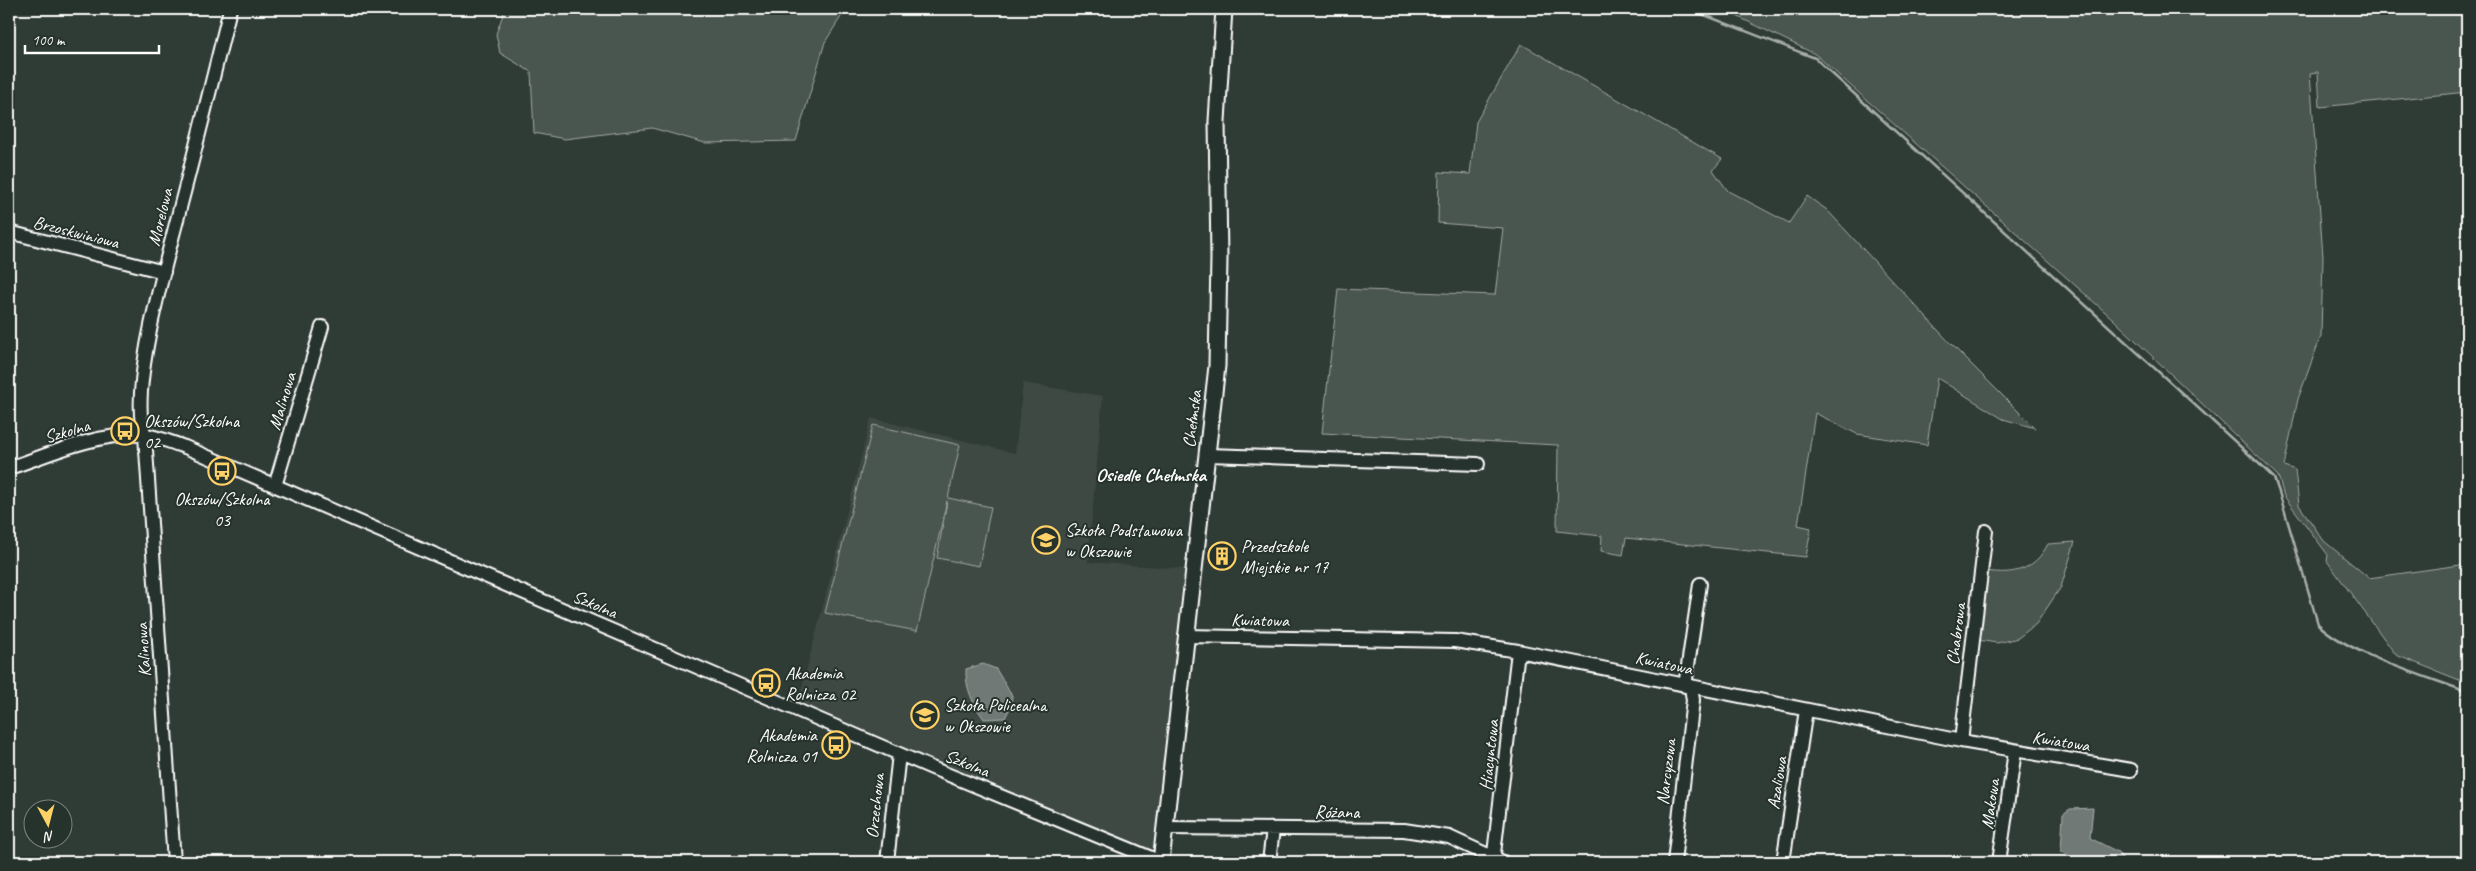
<svg xmlns="http://www.w3.org/2000/svg" width="2476" height="871" font-family="Caveat,sans-serif">
  <style>
    .built { fill: #3c4842 }
    .green { fill: #4a544f; stroke: #a4aaa7 }
    .water { fill: #707975; stroke: #a9afac }
    .lines { fill: none; stroke-linecap: round; stroke-linejoin: round }
    .stream { stroke: #a9afac; stroke-width: 2.5 }
    .minor-casing { stroke: #fff; stroke-width: 16 }
    .major-casing { stroke: #fff; stroke-width: 19 }
    .minor { stroke: #26332d; stroke-width: 12 }
    .major { stroke: #26332d; stroke-width: 15 }
    .labels { text-anchor: middle; stroke-width: 4; stroke-linejoin: round; paint-order: stroke }
    .street-label { font-size: 18px; fill: #fff; stroke: #26332d }
    .poi-label { font-size: 18px; fill: #fff; stroke: #26332d; text-anchor: start }
    .neighbourhood-label { font-size: 19px; font-weight: bold; fill: #fff; stroke: #26332d }
  </style>
  <rect width="100%" height="100%" fill="#2f3b35"/>
  <filter id="ink" filterUnits="userSpaceOnUse"><feTurbulence type="fractalNoise" baseFrequency=".02" numOctaves="2"/><feDisplacementMap in="SourceGraphic" scale="10" xChannelSelector="R" yChannelSelector="G"/><feConvolveMatrix kernelMatrix="1 2 1 2 8 2 1 2 1" color-interpolation-filters="sRGB"/></filter>
  <g filter="url(#ink)">
    <!-- built -->
    <path class="built" d="M1023,383L1103,396L1088,562L1188,569L1157,854L798,703L871,418L1015,453Z"/>
    <!-- green -->
    <path class="green" d="M505,9H846L825,42L796,141L705,143L652,128L565,139L534,133L531,72L500,53L496,34Z
      M1722,9H2467V92L2320,107L2318,72L2310,73L2323,257L2321,336L2298,399L2284,466L2295,470L2299,505L2324,541L2369,578L2467,564V683L2396,655L2327,561L2328,555L2284,496L2278,476L2113,319L1815,54Z
      M1521,44L1722,159L1713,170L1728,191L1789,223L1807,196L1827,210L1950,343L2035,428L2003,419L1937,378L1927,445L1857,434L1815,413L1798,525L1811,528L1806,557L1626,538L1623,555L1601,551L1602,536L1557,531L1558,445L1322,433L1338,289L1495,295L1503,228L1438,223L1439,172L1470,174L1476,122Z
      M873,425L960,445L948,498L991,507L979,566L937,558L947,501L917,631L825,613Z
      M2075,542L2061,587L2036,624L2018,638L1997,643L1978,640L1986,571C2013,575 2034,571 2048,544Z"/>
    <!-- water -->
    <path class="water" d="M983,664L996,669L1012,696L1011,706L1005,718L984,719C973,704 965,688 966,669Z
      M2093,808L2090,838L2118,852L2125,862H2072L2069,855L2061,851L2063,814L2070,809Z"/>
    <g class="lines">
      <!-- stream -->
      <path class="stream" d="M1689,9L1815,58L2254,459L2274,478L2279,492L2318,624C2348,654 2426,676 2467,692"/>
      <!-- minor casing -->
      <g class="minor-casing">
        <path id="minor" d="M9,232L164,272
          M1207,455L1478,464
          M9,468C51,454 98,432 144,435C157,436 172,443 185,447L932,768L1161,862
          M275,486L322,327
          M1185,636L1455,641L1518,651L1961,741L2131,770
          M1685,686L1700,584
          M1961,741L1986,531
          M1165,828L1404,830L1449,837L1503,862
          M174,862L145,435C127,391 169,254 181,204C198,139 214,74 230,9
          M887,862L899,754
          M1269,862L1273,829
          M1493,862L1518,651
          M1674,862L1693,700L1691,687
          M1783,862L1806,710
          M1999,862L2015,751"/>
      </g>
      <!-- major casing -->
      <g class="major-casing">
        <path id="major" d="M1161,862L1217,366L1219,258L1217,121L1224,9"/>
      </g>
      <!-- minor -->
      <use href="#minor" class="minor"/>
      <!-- major -->
      <use href="#major" class="major"/>
    </g>
  </g>
  <!-- icons -->
  <defs>
    <g id="bus-ring" transform="scale(1.4375)"><circle r="9.5" fill="#26332d" stroke="#ffd166" stroke-width="1.5"/><path d="M-5-6H5V4H4V6H2V4H-2V6H-4V4H-5ZM-3.5-4V0h7V-4ZM-3.5 1.2v1.5H-2V1.2ZM2 1.2v1.5H3.5V1.2Z" fill="#ffd166"/></g>
    <g id="school-ring" transform="scale(1.4375)"><circle r="9.5" fill="#26332d" stroke="#ffd166" stroke-width="1.5"/><path d="M0-5L7-2L0 1L-7-2ZM-4 1L0 2.5L4 1V4Q0 6-4 4Z" fill="#ffd166"/></g>
    <g id="building-ring" transform="scale(1.4375)"><circle r="9.5" fill="#26332d" stroke="#ffd166" stroke-width="1.5"/><path d="M-4-6H4V6H1V3H-1V6H-4ZM-2.5-4.3h1.7v1.8h-1.7ZM.8-4.3h1.7v1.8H.8ZM-2.5-1h1.7V.8h-1.7ZM.8-1h1.7V.8H.8Z" fill="#ffd166"/></g>
    <g id="university-ring" transform="scale(1.4375)"><circle r="9.5" fill="#26332d" stroke="#ffd166" stroke-width="1.5"/><path d="M0-5L7-2L0 1L-7-2ZM-4 1L0 2.5L4 1V4Q0 6-4 4Z" fill="#ffd166"/></g>
  </defs>
  <g fill-rule="evenodd">
    <use href="#bus-ring" x="125" y="431"/>
    <use href="#bus-ring" x="222" y="471"/>
    <use href="#school-ring" x="1046" y="540"/>
    <use href="#building-ring" x="1222" y="556"/>
    <use href="#bus-ring" x="766" y="683"/>
    <use href="#university-ring" x="925" y="715"/>
    <use href="#bus-ring" x="836" y="745"/>
  </g>
  <g class="labels">
    <!-- street labels -->
    <g class="street-label">
      <text transform="translate(160 217) rotate(-76)" y="6">Morelowa</text>
      <text transform="translate(76 232) rotate(14)" y="6">Brzoskwiniowa</text>
      <text transform="translate(282 401) rotate(-73)" y="6">Malinowa</text>
      <text transform="translate(1192 419) rotate(-83)" y="6">Chełmska</text>
      <text transform="translate(67 431) rotate(-16)" y="6">Szkolna</text>
      <text transform="translate(595 604) rotate(23)" y="6">Szkolna</text>
      <text transform="translate(1260 620) rotate(1)" y="6">Kwiatowa</text>
      <text transform="translate(1956 634) rotate(-83)" y="6">Chabrowa</text>
      <text transform="translate(143 650) rotate(-94)" y="6">Kalinowa</text>
      <text transform="translate(1664 663) rotate(12)" y="6">Kwiatowa</text>
      <text transform="translate(2061 741) rotate(9)" y="6">Kwiatowa</text>
      <text transform="translate(1489 755) rotate(-84)" y="6">Hiacyntowa</text>
      <text transform="translate(967 763) rotate(22)" y="6">Szkolna</text>
      <text transform="translate(1666 772) rotate(-83)" y="6">Narcyzowa</text>
      <text transform="translate(1777 783) rotate(-81)" y="6">Azaliowa</text>
      <text transform="translate(1990 804) rotate(-82)" y="6">Makowa</text>
      <text transform="translate(875 806) rotate(-84)" y="6">Orzechowa</text>
      <text x="1337" y="818">Różana</text>
    </g>
    <!-- poi labels -->
    <g class="poi-label">
      <text x="144" y="427">Okszów/Szkolna<tspan x="144" dy="21">02</tspan></text>
      <text x="222" y="505" text-anchor="middle">Okszów/Szkolna<tspan x="222" dy="21">03</tspan></text>
      <text x="1065" y="536">Szkoła Podstawowa<tspan x="1065" dy="21">w Okszowie</tspan></text>
      <text x="1241" y="552">Przedszkole<tspan x="1241" dy="21">Miejskie nr 17</tspan></text>
      <text x="785" y="679">Akademia<tspan x="785" dy="21">Rolnicza 02</tspan></text>
      <text x="944" y="711">Szkoła Policealna<tspan x="944" dy="21">w Okszowie</tspan></text>
      <text x="817" y="741" text-anchor="end">Akademia<tspan x="817" dy="21">Rolnicza 01</tspan></text>
    </g>
    <!-- neighbourhood labels -->
    <g class="neighbourhood-label">
      <text x="1151" y="481">Osiedle Chełmska</text>
    </g>
  </g>
  <!-- margin -->
  <rect width="2476" height="871" fill="none" stroke="#26332d" stroke-width="30"/>
  <rect x="15" y="15" width="2446" height="841" fill="none" stroke="#fff" stroke-width="2" filter="url(#ink)"/>
  <!-- north arrow -->
  <g transform="translate(48 824) rotate(173)"><circle r="24" fill="#26332d" stroke="#7d8581"/>
  <path d="M0-4L9 19L0 12L-9 19Z" fill="#ffd166"/>
  <text y="-8" font-size="14" font-weight="bold" text-anchor="middle" fill="#ffffff">N</text>
  </g>
  <!-- scale -->
  <path d="M25 45v8h134v-8" fill="none" stroke="#ffffff" stroke-width="2.5"/>
  <text x="32" y="45" font-size="15" fill="#ffffff" stroke="#26332d" stroke-width="4" paint-order="stroke">100 m</text>
</svg>
